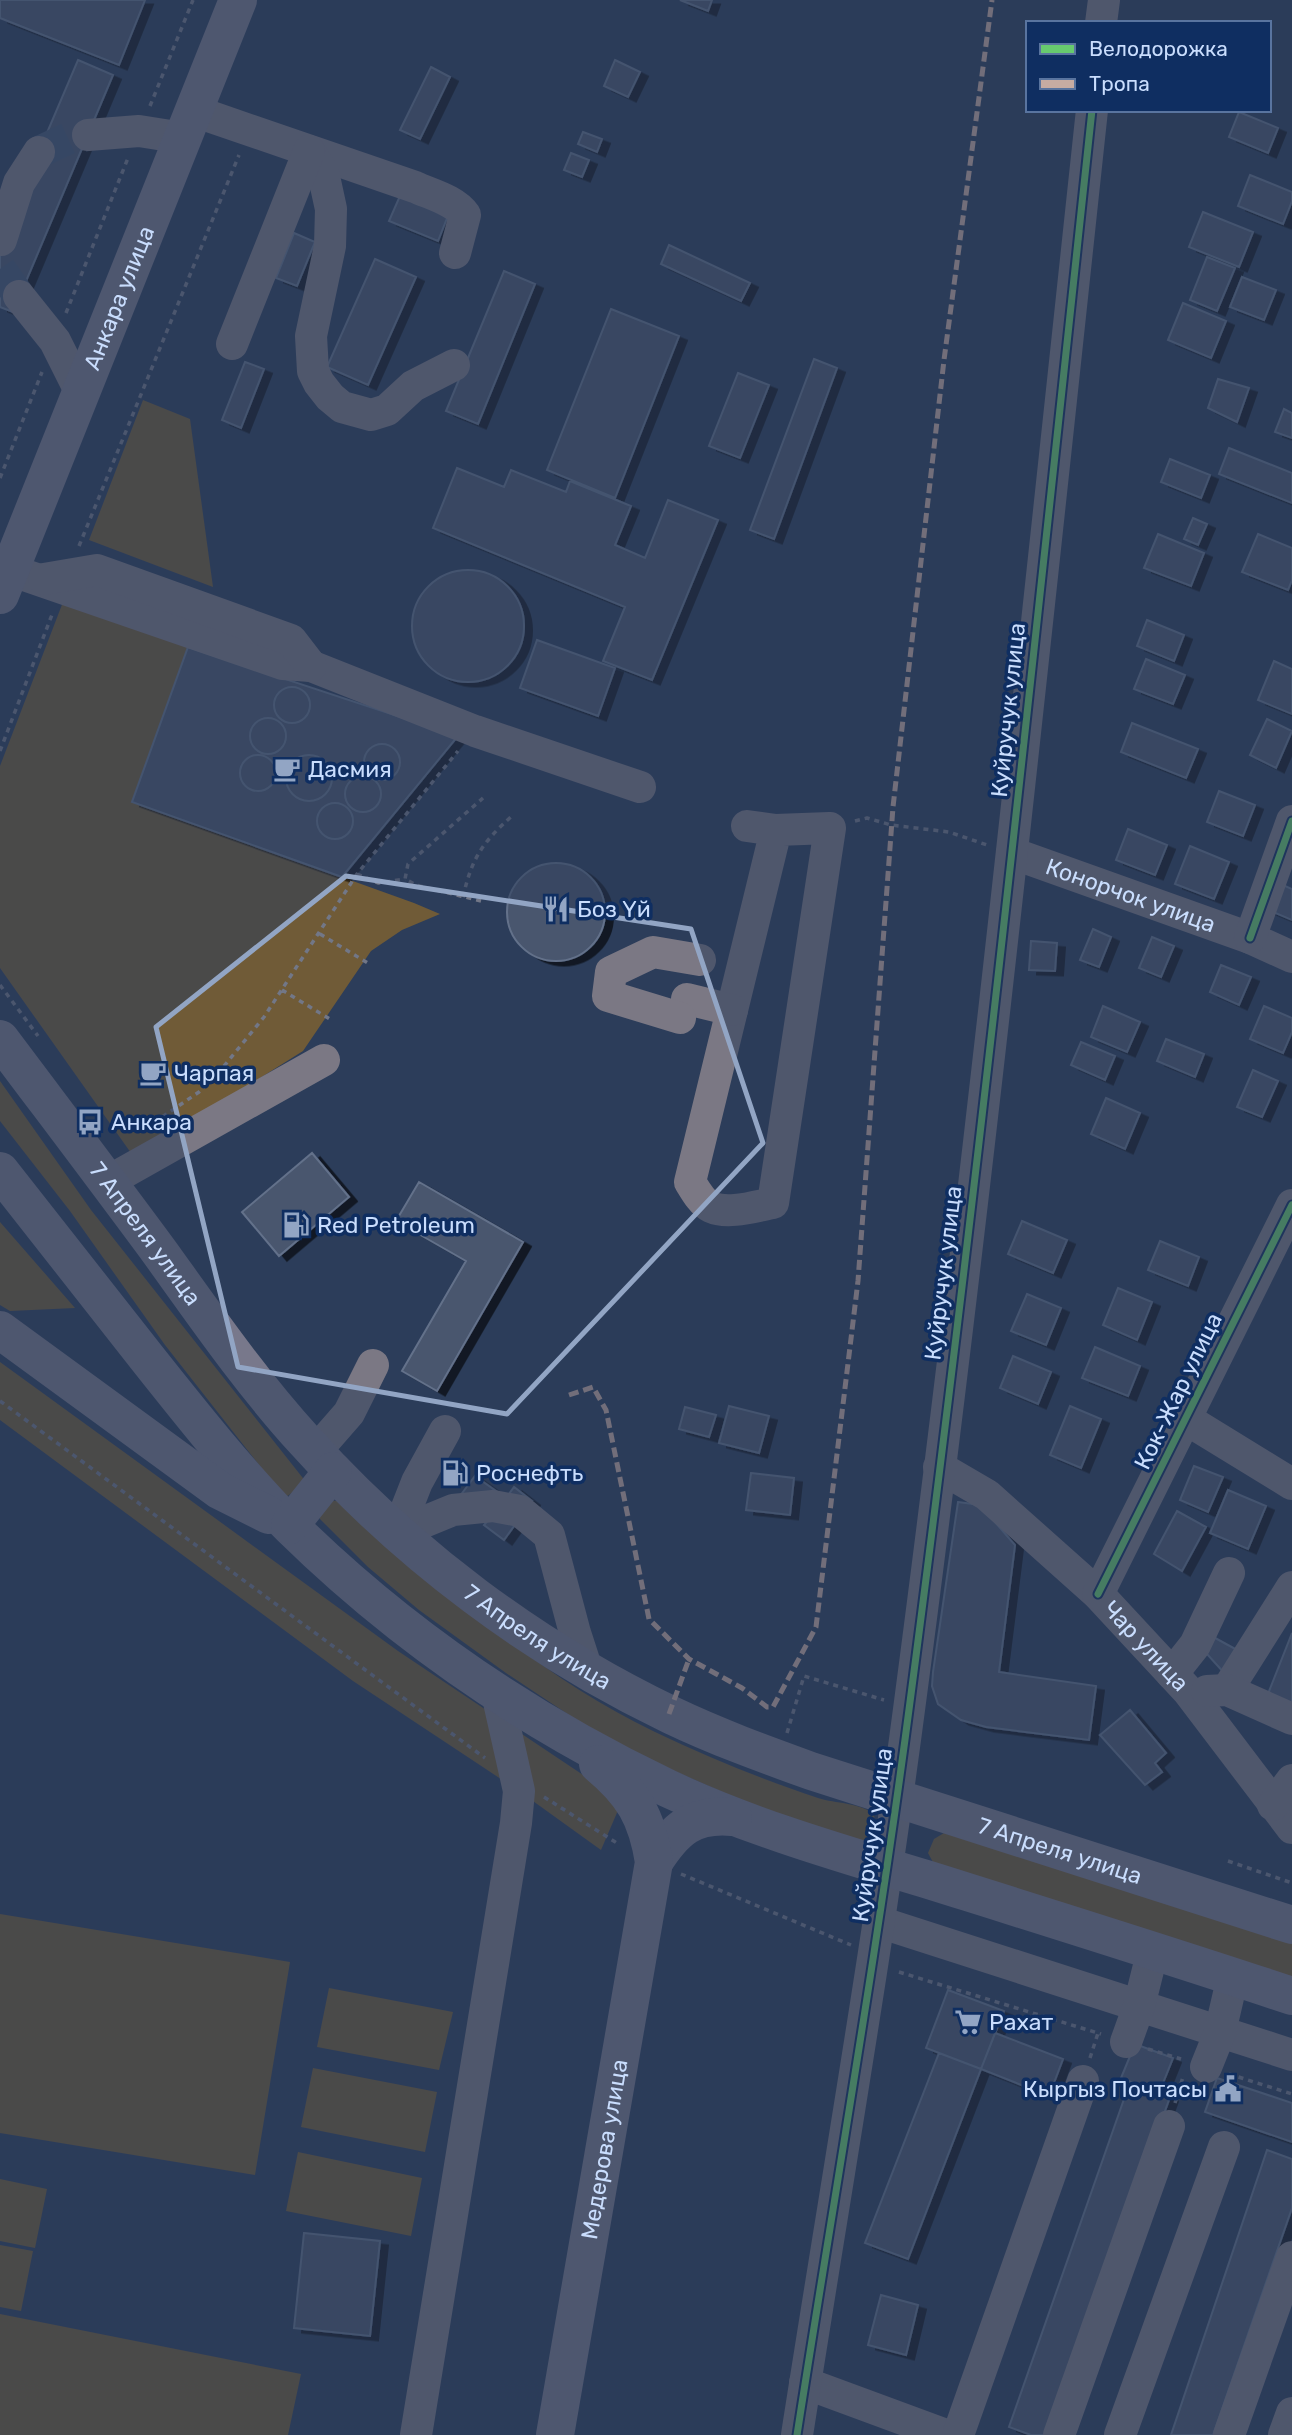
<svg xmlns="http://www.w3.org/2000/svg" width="1292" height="2435" font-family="Rubik,sans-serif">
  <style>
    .green { fill: #705b37 }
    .building { fill: #48566e; stroke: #63718a; stroke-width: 2; filter: url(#shadow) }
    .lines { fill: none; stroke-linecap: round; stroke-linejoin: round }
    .minor-tunnel { stroke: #445572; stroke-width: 32; stroke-dasharray: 32 16; stroke-linecap: butt }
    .path { stroke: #727787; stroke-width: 3.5; stroke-dasharray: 5 5; stroke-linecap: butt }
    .minor { stroke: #7b7884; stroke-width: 32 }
    .major { stroke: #78788b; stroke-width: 38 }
    .quiet { stroke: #c7aca2; stroke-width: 5; stroke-dasharray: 10 5; stroke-linecap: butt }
    .cycleway-casing { stroke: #0f2e61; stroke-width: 11 }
    .cycleway { stroke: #67ca6e; stroke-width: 7 }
    .marked { fill: none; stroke: #92a5c4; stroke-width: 5; stroke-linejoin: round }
    .labels { text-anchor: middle; stroke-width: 7; stroke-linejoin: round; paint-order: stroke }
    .street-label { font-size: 23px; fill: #c9ddfd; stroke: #0f2e61 }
    .poi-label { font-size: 23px; fill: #c9ddfd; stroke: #0f2e61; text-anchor: start }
  </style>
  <defs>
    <filter id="shadow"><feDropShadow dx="8" dy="4.5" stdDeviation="0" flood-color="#0009"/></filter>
  </defs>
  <rect width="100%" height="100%" fill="#2c3d5a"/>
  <!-- green -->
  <path class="green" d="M143,400L190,419L213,587L89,540Z
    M63,602L188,647L133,802L414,903L440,914L402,930L371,951L303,1051L199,1116L131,1153L0,968V766Z
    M0,1081L91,1210L306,1482L285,1498L165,1345L70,1211L0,1121Z
    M0,1222L75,1308L10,1311L0,1305Z
    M0,1362L398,1651L622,1801L601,1850L519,1791L353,1681L0,1420Z
    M327,1500L337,1501C438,1583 537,1676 655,1732C708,1757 763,1780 818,1798C837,1804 857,1802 874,1814C875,1826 875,1835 866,1845L811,1831L672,1770L593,1731L506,1673L419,1610L368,1567L320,1519L318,1511Z
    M944,1833L1292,1942V1983L934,1864L928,1853L934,1839Z
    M0,1914L290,1962L255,2175L0,2133Z
    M329,1988L453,2012L439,2070L317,2047Z
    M313,2068L437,2092L425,2152L301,2127Z
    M298,2152L422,2178L411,2236L286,2211Z
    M0,2179L47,2189L35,2248L0,2241Z
    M0,2245L33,2251L21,2311L0,2307Z
    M0,2314L301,2374L288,2435H0Z"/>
  <!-- building -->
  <path class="building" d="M0,0H145L119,65L0,18Z
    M680,0H712L708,11Z
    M78,60L113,75L13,312L0,307V243Z
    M615,60L640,72L628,97L604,86Z
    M431,67L450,77L420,139L400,130Z
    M1239,112L1278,128L1268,153L1229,137Z
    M583,132L602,139L597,152L578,144Z
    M571,153L589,160L582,177L564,170Z
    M1250,175L1292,192V201L1283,224L1238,206Z
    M403,189L451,208L438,241L389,221Z
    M1203,212L1253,232L1239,267L1189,247Z
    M294,233L315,242L297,286L276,278Z
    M669,245L750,283L741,301L661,264Z
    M1207,257L1235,268L1217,311L1190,300Z
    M375,259L416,277L368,385L327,367Z
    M504,271L535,284L478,424L446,411Z
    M1242,277L1276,290L1264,320L1230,307Z
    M1183,303L1226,321L1211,358L1168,340Z
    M611,309L679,336L615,498L547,470Z
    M814,359L837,368L774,539L750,530Z
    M245,362L264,369L241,428L222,420Z
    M738,373L769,385L740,458L709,446Z
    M1218,379L1249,388L1237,422L1208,408Z
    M1284,409L1292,413V438L1275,432Z
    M1229,448L1292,473V503L1219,474Z
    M1170,459L1210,475L1201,498L1161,482Z
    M457,468L504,487L511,470L566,492L570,481L631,506L615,545L645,558L668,500L718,520L652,680L603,661L625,607L433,528Z
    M1193,518L1207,524L1198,545L1184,539Z
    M1158,534L1204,553L1191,586L1144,568Z
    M1258,534L1292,548V580L1288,590L1242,572Z
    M412 626a56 56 0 1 1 112 0a56 56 0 1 1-112 0Z
    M1147,620L1184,635L1174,661L1137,646Z
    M537,640L615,668L598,716L520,688Z
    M188,647L458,736L342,877L132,802Z
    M1146,659L1185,675L1173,704L1134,689Z
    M1274,661L1292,669V714L1258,700Z
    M274 705a18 18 0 1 1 36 0a18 18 0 1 1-36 0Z
    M250 736a18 18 0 1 1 36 0a18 18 0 1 1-36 0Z
    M1267,719L1292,731L1276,768L1250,755Z
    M1132,723L1198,749L1186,778L1121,752Z
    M364 762a18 18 0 1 1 36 0a18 18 0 1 1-36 0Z
    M286 778a23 23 0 1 1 46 0a23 23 0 1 1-46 0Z
    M240 773a18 18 0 1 1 36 0a18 18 0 1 1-36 0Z
    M345 794a18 18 0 1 1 36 0a18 18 0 1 1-36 0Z
    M1219,791L1255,805L1243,836L1207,822Z
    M317 821a18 18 0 1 1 36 0a18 18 0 1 1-36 0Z
    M1128,829L1167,845L1155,875L1116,860Z
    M1190,846L1229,862L1214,899L1175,884Z
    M507 912a49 49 0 1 1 98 0a49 49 0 1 1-98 0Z
    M1276,882L1292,889V920L1266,909Z
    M1093,929L1111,937L1099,967L1080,960Z
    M1152,937L1174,946L1161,977L1139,968Z
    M1031,941L1057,943L1055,971L1029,970Z
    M1221,965L1251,977L1239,1005L1210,992Z
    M1103,1006L1140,1022L1127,1052L1091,1037Z
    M1264,1006L1292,1018V1032L1283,1053L1250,1039Z
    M1166,1039L1204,1054L1195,1077L1157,1061Z
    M1081,1042L1115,1056L1105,1080L1071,1065Z
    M1253,1070L1278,1081L1262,1117L1237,1107Z
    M1106,1098L1140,1113L1125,1149L1091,1134Z
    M312,1153L349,1197L279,1256L242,1212Z
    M419,1182L523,1242L437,1391L402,1371L466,1261L396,1221Z
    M1022,1221L1067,1240L1053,1273L1008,1254Z
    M1160,1241L1199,1257L1188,1286L1148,1270Z
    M1118,1288L1152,1302L1137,1340L1103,1325Z
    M1027,1294L1061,1308L1046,1345L1011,1331Z
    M1095,1347L1140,1366L1128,1396L1082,1378Z
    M1013,1356L1051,1372L1038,1404L1000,1388Z
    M729,1406L769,1416L759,1453L719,1443Z
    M1070,1406L1101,1419L1081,1468L1050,1455Z
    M685,1407L716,1415L709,1437L679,1429Z
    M1194,1466L1223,1477L1208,1512L1180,1500Z
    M751,1473L794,1478L790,1515L746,1510Z
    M475,1476L506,1498L514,1487L532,1501L504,1540L484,1525L490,1518L460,1496Z
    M1228,1490L1266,1506L1248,1549L1210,1533Z
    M958,1502L980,1505L1015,1545L999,1672L1096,1686L1089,1740L986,1727L961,1720L938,1704L932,1686L933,1672Z
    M1177,1511L1206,1527L1182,1571L1154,1554Z
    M1206,1633L1239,1651L1226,1675L1197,1643Z
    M1292,1633V1709L1266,1699Z
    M1130,1710L1166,1753L1155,1763L1162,1772L1145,1785L1100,1735Z
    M948,1990L1004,2011L981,2069L926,2048Z
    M995,2033L1063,2059L1049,2096L981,2069Z
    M1135,2044L1173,2058L1159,2093L1121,2078Z
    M939,2053L981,2069L908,2259L865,2243Z
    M1217,2078L1292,2103V2142L1205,2112Z
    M1130,2082L1170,2097L1048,2435H1031L1009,2427Z
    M1267,2150L1292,2159V2208L1213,2435H1171Z
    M304,2233L380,2241L370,2336L294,2328Z
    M881,2295L918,2305L906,2355L868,2345Z"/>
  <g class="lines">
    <!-- minor-tunnel -->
    <path class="minor-tunnel" d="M39,152L69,138L88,135
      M0,269L19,296"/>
    <!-- path -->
    <path class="path" d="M150,106L193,0
      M66,313L128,158
      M0,478L42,372
      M79,546L239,155
      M0,751L53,612
      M855,821L867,818L891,825L949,832L987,845
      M357,874L378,883L405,879
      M463,897C472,857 483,842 513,815
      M481,901L416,885L405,879L408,864L483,798
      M320,934L371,965
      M0,985L38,1036
      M282,990L333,1021
      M146,1128L199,1092L220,1071L264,1017L357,874L458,751
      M0,1401L485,1758
      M787,1733L804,1676L884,1700
      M544,1797L620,1845
      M1228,1861L1292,1883
      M681,1874L851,1945
      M899,1972L1101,2034
      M1148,2049L1181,2059
      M1090,2058L1098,2033
      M1229,2074L1292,2094
      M1175,2103L1183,2077"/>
    <!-- minor -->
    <g class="minor">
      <path d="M1101,23L1104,0"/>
      <path d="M194,111L415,187C430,194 455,200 465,215L455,253"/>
      <path d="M88,135L139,131L183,138"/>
      <path d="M309,151L323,172L331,209L330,246L311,336L313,371L319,383L330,397L342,407L371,415L387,410L413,386L454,365"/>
      <path d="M1,240L19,183L39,152"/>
      <path d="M19,296L55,341L81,393"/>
      <path d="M232,344L309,151"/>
      <path d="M10,570L283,664L311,666L475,731L640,787"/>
      <path d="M44,579L97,570L291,640L311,666"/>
      <path d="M747,826L776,830L830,828L773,1203C756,1206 728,1215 711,1207C702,1203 695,1190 690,1182L776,830"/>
      <path id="s1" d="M1012,853L1250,938L1292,957"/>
      <path d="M1250,938L1292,821"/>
      <path d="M687,999L732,1010"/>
      <path d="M680,1018L608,996L611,972L653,952L700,960"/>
      <path d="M107,1182L324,1060"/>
      <path d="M1186,1419L1292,1484"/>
      <path d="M315,1452L349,1413L373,1365"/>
      <path id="s2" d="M939,1467L987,1495L1098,1594L1188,1691L1292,1828"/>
      <path d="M397,1533L453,1510L493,1506L520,1511L549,1535L575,1633L587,1670"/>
      <path d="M397,1533L417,1482L445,1431"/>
      <path d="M1098,1594L1292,1205"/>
      <path d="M1172,1674L1195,1645L1229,1573"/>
      <path d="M1227,1690L1292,1587"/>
      <path d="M1207,1691L1227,1690L1292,1719"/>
      <path d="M1273,1805L1292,1780"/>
      <path d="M879,1922L1292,2055"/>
      <path d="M1126,2042L1139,2006L1153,1950"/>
      <path d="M1206,2067L1220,2032L1233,1976"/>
      <path d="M805,2383L946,2435"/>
      <path d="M416,2435L516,1823L519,1791L497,1693"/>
      <path d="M797,2435C835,2191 878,1947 910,1702C980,1172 1035,641 1092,110"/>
      <path d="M958,2435L1083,2081"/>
      <path d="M1059,2435L1169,2126"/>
      <path d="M1120,2435L1224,2147"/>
      <path d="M1229,2435L1292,2257"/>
      <path d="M1284,2435L1292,2413"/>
    </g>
    <!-- major -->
    <g class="major">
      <path id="s3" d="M0,595L238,0"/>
      <path id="s4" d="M0,1039C54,1111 108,1182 161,1254C207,1318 252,1383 305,1441C407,1554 533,1649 671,1715C717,1737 764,1754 811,1771L1292,1925"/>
      <path d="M0,1171C49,1233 98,1295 147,1358C193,1416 239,1474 291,1527C401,1635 529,1722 667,1788C752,1828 840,1853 929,1880C1050,1918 1172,1956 1292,1996"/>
      <path d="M0,1330L219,1490L269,1515"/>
      <path d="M290,1525L333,1471"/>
      <path d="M654,1862C675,1829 693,1813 733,1817"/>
      <path id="s5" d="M555,2435L654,1862C647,1817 633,1793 598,1764"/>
    </g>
    <!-- quiet -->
    <path class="quiet" d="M569,1395L593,1387L606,1410L649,1619L689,1659L742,1688L767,1707H773L816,1627L858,1281L893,807L944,360L992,0
      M669,1714L689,1659"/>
    <!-- cycleway casing -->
    <g class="cycleway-casing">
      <path id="cycleway" d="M1250,938L1292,821
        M1098,1594L1292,1205
        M797,2435C835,2191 878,1947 910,1702C980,1172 1035,641 1092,110"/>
    </g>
    <!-- cycleway -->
    <use href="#cycleway" class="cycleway"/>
  </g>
  <!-- marked area -->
  <path d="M0 0H1292V2435H0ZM346,876L691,929L763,1143L507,1414L238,1367L156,1027Z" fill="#2c3d5a" fill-opacity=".55" fill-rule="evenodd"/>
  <path class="marked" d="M346,876L691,929L763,1143L507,1414L238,1367L156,1027Z"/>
  <!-- icons -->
  <defs>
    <g id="cafe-bare" transform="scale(2.1)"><path d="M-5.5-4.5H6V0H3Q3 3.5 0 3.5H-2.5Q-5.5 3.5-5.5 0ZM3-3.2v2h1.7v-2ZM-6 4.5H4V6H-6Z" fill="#92a5c4" stroke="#0f2e61" stroke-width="2.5" paint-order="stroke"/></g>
    <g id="restaurant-bare" transform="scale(2.1)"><path d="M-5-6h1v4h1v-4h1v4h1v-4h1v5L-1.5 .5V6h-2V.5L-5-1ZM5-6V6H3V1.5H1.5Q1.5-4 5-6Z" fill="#92a5c4" stroke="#0f2e61" stroke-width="2.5" paint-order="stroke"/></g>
    <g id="bus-bare" transform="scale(2.1)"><path d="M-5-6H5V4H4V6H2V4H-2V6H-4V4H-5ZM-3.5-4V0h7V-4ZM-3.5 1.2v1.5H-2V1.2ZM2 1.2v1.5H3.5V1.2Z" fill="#92a5c4" stroke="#0f2e61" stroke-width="2.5" paint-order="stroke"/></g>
    <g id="fuel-bare" transform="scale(2.1)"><path d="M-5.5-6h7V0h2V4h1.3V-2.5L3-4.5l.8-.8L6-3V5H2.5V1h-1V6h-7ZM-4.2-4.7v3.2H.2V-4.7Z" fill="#92a5c4" stroke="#0f2e61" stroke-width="2.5" paint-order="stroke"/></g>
    <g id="supermarket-bare" transform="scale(2.1)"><path d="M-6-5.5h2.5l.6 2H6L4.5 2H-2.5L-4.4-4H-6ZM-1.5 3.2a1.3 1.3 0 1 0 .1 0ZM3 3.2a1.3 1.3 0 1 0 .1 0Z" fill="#92a5c4" stroke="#0f2e61" stroke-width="2.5" paint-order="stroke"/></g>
    <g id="civic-bare" transform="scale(2.1)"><path d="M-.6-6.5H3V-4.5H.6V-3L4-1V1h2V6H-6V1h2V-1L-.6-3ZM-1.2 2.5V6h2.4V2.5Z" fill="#92a5c4" stroke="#0f2e61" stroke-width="2.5" paint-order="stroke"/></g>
  </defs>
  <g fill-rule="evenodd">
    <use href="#cafe-bare" x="287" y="769"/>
    <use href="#restaurant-bare" x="556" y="909"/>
    <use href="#cafe-bare" x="153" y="1073"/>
    <use href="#bus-bare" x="90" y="1122"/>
    <use href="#fuel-bare" x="296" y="1225"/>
    <use href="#fuel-bare" x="455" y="1473"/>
    <use href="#supermarket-bare" x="968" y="2022"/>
    <use href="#civic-bare" x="1228" y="2089"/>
  </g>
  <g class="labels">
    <!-- street labels -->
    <g class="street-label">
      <text dy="8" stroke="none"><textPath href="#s3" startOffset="320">Анкара улица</textPath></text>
      <text transform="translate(1008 710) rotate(-84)" y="8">Куйручук улица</text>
      <text dy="8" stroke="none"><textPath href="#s1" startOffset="126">Конорчок улица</textPath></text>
      <text dy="8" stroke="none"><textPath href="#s4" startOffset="243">7 Апреля улица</textPath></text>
      <text transform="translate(943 1273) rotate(-83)" y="8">Куйручук улица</text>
      <text transform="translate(1178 1391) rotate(-64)" y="8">Кок-Жар улица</text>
      <text dy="8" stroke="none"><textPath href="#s4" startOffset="810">7 Апреля улица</textPath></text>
      <text dy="8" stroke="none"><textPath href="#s2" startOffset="275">Чар улица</textPath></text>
      <text transform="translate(872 1835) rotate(-82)" y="8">Куйручук улица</text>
      <text dy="8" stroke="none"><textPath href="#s4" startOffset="1377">7 Апреля улица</textPath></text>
      <text dy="8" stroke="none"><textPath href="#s5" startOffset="290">Медерова улица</textPath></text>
    </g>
    <!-- poi labels -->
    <g class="poi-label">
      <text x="308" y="777">Дасмия</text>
      <text x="577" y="917">Боз Үй</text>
      <text x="174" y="1081">Чарпая</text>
      <text x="111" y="1130">Анкара</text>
      <text x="317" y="1233">Red Petroleum</text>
      <text x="476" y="1481">Роснефть</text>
      <text x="989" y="2030">Рахат</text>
      <text x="1207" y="2097" text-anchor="end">Кыргыз Почтасы</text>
    </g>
  </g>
  <!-- legend -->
  <rect x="1026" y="21" width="245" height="91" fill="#0f2e61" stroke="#59749f" stroke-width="2"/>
  <rect x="1040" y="44" width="35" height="10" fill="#67ca6e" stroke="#59749f" stroke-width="2"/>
  <text x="1089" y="56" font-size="21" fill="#c9ddfd">Велодорожка</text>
  <rect x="1040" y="79" width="35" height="10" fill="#c7aca2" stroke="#59749f" stroke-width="2"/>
  <text x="1089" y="91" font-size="21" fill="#c9ddfd">Тропа</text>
</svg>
